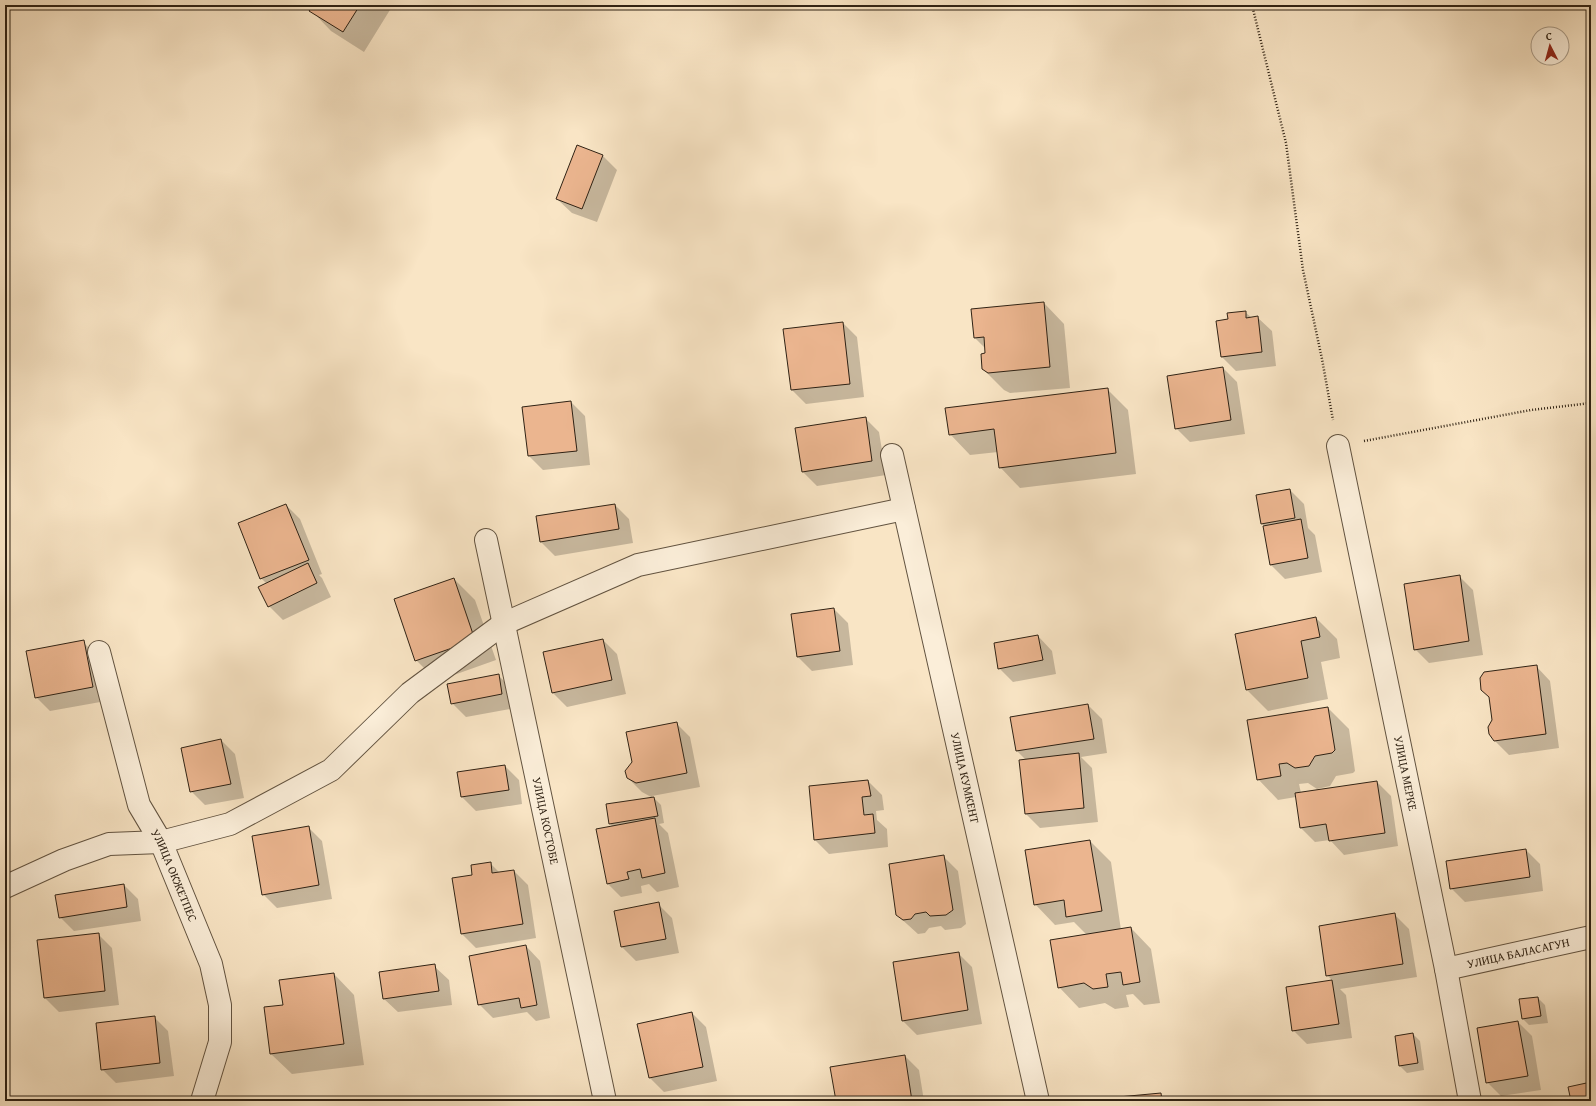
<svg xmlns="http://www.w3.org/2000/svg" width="1596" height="1106" font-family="'Gentium Book Plus',serif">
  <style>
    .shadow { fill: #0003 }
    .building { fill: #ebb58f; stroke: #2f2214 }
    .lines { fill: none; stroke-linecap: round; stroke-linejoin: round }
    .street-casing { stroke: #625340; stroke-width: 24 }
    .path { stroke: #2f2214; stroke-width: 2.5; stroke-dasharray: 1 2; stroke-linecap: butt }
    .street { stroke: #fbeed9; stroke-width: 22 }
    .labels { text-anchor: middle; stroke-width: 3; stroke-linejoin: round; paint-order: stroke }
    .street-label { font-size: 12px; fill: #2f2214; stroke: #fbeed9 }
  </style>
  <rect width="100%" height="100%" fill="#f9e5c5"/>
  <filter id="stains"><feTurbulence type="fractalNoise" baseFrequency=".005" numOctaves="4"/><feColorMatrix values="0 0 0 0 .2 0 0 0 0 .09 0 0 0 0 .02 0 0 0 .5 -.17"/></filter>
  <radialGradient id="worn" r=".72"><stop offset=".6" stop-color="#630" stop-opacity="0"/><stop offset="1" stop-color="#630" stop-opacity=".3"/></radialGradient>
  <!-- shadow -->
  <path class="shadow" d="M314,5H393L364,52L331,31L311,10Z
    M603,156L617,170L597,222L572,213L557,199Z
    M1044,303L1064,324L1070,388L1010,393L1004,390L983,369L987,354L986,349L975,338Z
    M1245,312L1252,318L1257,317L1272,331L1276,366L1236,371L1222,357L1229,320Z
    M843,323L857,337L864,397L806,404L792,390Z
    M1223,368L1237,382L1245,434L1190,442L1176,428Z
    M1107,389L1128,410L1136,474L1020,488L1000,467L998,452L970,455L950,434Z
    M571,402L585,416L590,465L543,470L529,456L523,407Z
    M865,418L879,432L886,475L817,486L803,472Z
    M1290,490L1304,504L1308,528L1315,535L1322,572L1285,579L1271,565L1266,527L1262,524Z
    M286,505L300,519L322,574L319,575L322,578L331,597L283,620L269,606L267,584L261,578Z
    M615,505L629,519L633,543L555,556L541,542Z
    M1459,576L1473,590L1483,655L1429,663L1415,649Z
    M454,579L475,600L496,660L437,681L416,660Z
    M834,609L848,623L853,665L812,671L798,657Z
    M1316,618L1337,639L1340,658L1321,662L1328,699L1268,711L1247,690L1236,635Z
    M1038,636L1052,651L1056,674L1013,682L999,668Z
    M603,640L617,654L626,694L567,707L553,693L544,653Z
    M83,642L97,656L106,701L50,711L36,697Z
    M1536,666L1550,681L1559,748L1509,755L1495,741L1490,698L1482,690Z
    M498,675L512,689L516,708L466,717L452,703Z
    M1088,705L1102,719L1107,753L1081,757L1092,768L1098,822L1040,828L1026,814V760L1017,751Z
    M1328,708L1349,729L1355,771L1353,773L1336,776L1330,786L1317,789L1308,783L1299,784L1301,793L1377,782L1391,796L1398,846L1344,855L1330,840L1315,842L1301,828L1296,797L1278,800L1258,779Z
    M676,723L690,737L700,787L652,796L661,805L664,823L659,824L668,833L679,887L657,892L649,884L641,886L642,893L621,897L607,883L613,827L610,824L607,805L653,798L642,792L628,778Z
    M221,740L235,754L244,798L205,805L191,791Z
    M505,766L519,780L522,804L476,811L462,797L458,773Z
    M868,781L882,795L884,810L876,811L877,820L887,829L888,847L829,854L815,840Z
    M308,827L322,841L332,899L277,908L263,894Z
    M1090,841L1111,862L1121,930L1131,928L1151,949L1160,1003L1144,1005L1133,994L1126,995L1129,1007L1115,1009L1105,1003L1079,1008L1059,987L1087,935L1074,922L1055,925L1035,904Z
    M1526,850L1540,864L1543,891L1465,902L1451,888Z
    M944,857L958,871L966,924L961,928L945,930L941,926L929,928L925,933L918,934L897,915Z
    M490,863L500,873L514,871L528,885L536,938L476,948L462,934L473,875Z
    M124,885L138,899L141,921L74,931L60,917Z
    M658,904L672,918L679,953L636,961L622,947L615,912Z
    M1395,915L1409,929L1417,977L1340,989L1346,995L1352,1038L1307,1044L1293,1030L1287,988L1333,981L1327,975Z
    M98,934L112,948L119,1005L59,1012L45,998Z
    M526,946L540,961L550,1018L536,1021L527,1012L493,1018L479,1004Z
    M958,953L972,967L982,1024L917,1035L903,1021Z
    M434,966L449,980L452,1005L398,1012L383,998Z
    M334,974L354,995L364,1065L292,1074L271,1054L284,1006Z
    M1538,998L1545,1005L1548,1023L1529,1025L1523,1019Z
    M692,1013L706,1027L717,1081L664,1092L650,1078Z
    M154,1017L168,1031L174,1076L116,1083L102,1069Z
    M1518,1022L1532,1036L1541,1090L1501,1096L1487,1082Z
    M1413,1034L1420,1041L1424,1070L1407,1073L1400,1066L1396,1037Z
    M905,1056L919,1070L924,1101H837Z
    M1160,1094L1167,1101H1098Z"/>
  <!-- building -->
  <path class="building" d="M313,5H360L343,32L309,11Z
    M577,145L603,155L582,209L556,199Z
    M1044,302L1050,367L988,373L982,369L981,354L985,353L984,337L974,338L971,309Z
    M1246,311V318L1258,316L1262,352L1221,357L1216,321L1228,319L1227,313Z
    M843,322L850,384L791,390L783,329Z
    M1223,367L1231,420L1175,429L1167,376Z
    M1108,388L1116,453L999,468L994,429L949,435L945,408Z
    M571,401L577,451L528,456L522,407Z
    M866,417L872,461L802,472L795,428Z
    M1290,489L1295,518L1261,524L1256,495Z
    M286,504L309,560L260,579L238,523Z
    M615,504L619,529L540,542L536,516Z
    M1301,519L1308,558L1270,565L1263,526Z
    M308,563L317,583L268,607L258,587Z
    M1460,575L1469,641L1414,650L1404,584Z
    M454,578L475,640L415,661L394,599Z
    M834,608L840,651L797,657L791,614Z
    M1316,617L1320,637L1301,641L1308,678L1246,690L1235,634Z
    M1038,635L1043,660L998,669L994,643Z
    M603,639L612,680L552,693L543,652Z
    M84,640L93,687L35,698L26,651Z
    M1537,665L1546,734L1494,741L1489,734L1488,727L1492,720L1489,697L1481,690L1480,678L1484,672Z
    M499,674L502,694L451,704L447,684Z
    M1088,704L1094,739L1016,751L1010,717Z
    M1328,707L1335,750L1332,753L1315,756L1309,766L1295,768L1287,763L1279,764L1281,776L1257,780L1247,720Z
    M677,722L687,773L636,783L627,778L625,771L632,762L626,732Z
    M221,739L231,784L190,792L181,748Z
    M1079,753L1084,808L1025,814L1019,760Z
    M505,765L509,790L461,797L457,772Z
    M868,780L871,796L862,797L864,815L873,814L875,833L814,840L809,786Z
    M1377,781L1385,833L1329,841L1326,824L1300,828L1295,793Z
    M654,797L658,816L609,824L606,804Z
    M655,818L665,873L642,878L640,869L627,872L629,879L607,884L596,829Z
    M309,826L319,885L262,895L252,836Z
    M1090,840L1102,911L1066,917L1064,900L1034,905L1025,850Z
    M1526,849L1530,877L1450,889L1446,861Z
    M944,855L953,910L946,915L930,916L926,912L915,914L911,919L903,920L896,915L889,864Z
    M491,862L492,873L514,870L523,924L461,934L452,878L472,875L471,865Z
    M124,884L127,907L59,918L55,895Z
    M659,902L666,939L621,947L614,911Z
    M1395,913L1403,964L1326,976L1319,926Z
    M1131,927L1140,982L1123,985L1121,972L1106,974L1108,987L1093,989L1084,983L1058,988L1050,940Z
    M99,933L105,991L44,998L37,940Z
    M526,945L537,1005L521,1008L519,998L478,1005L469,956Z
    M959,952L968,1010L902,1021L893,962Z
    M435,964L439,991L383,999L379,972Z
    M334,973L344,1044L270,1054L264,1007L283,1005L279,980Z
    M1332,980L1339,1024L1292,1031L1286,987Z
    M1538,997L1541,1016L1522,1019L1519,999Z
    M692,1012L703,1067L649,1078L637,1024Z
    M155,1016L160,1063L101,1070L96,1023Z
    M1518,1021L1528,1076L1486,1083L1477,1028Z
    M1413,1033L1418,1063L1399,1066L1395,1036Z
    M905,1055L912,1101H836L830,1067Z
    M1591,1082V1101H1571L1568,1087Z
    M1161,1093L1162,1101H1097V1099Z"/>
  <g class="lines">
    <!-- street casing -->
    <g class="street-casing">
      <g id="street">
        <path id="s1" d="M1338,446L1446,969L1470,1101"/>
        <path id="s2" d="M892,455L1038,1101"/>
        <path id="s3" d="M486,540L605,1101"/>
        <path id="s4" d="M99,652L139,805L161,842L211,964L220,1005V1042L202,1101"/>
        <path d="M5,887L64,860L109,844L161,842L230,824L331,770L410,693L503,624L638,565L904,509"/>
        <path id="s5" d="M1446,969L1591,937"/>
      </g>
    </g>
    <!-- path -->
    <path class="path" d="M1252,5L1286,143L1303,270L1322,359L1333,420
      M1364,441L1531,410L1591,403"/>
    <!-- street -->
    <use href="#street" class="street"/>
  </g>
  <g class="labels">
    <!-- street labels -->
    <g class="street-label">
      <text dy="4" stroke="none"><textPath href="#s1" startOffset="334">УЛИЦА МЕРКЕ</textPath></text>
      <text dy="4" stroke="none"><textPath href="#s2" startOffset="331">УЛИЦА КУМКЕНТ</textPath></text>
      <text dy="4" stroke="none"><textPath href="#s3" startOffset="287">УЛИЦА КОСТОБЕ</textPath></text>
      <text dy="4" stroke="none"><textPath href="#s4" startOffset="237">УЛИЦА ОКЖЕТПЕС</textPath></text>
      <text dy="4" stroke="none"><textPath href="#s5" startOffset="74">УЛИЦА БАЛАСАГУН</textPath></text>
    </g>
  </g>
  <!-- margin -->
  <rect width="1596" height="1106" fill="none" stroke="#f9e5c5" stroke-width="20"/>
  <rect x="6" y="6" width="1584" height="1094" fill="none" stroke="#2f2214" stroke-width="2"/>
  <rect x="10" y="10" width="1576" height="1086" fill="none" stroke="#2f2214"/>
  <!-- north arrow -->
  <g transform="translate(1550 46) rotate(354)"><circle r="19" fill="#fbeed9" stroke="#a99c8a"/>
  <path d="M0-3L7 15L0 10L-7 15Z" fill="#8f2418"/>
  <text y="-6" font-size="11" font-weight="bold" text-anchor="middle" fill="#2f2214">С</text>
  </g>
  <rect width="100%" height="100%" filter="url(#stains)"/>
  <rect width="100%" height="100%" fill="url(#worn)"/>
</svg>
